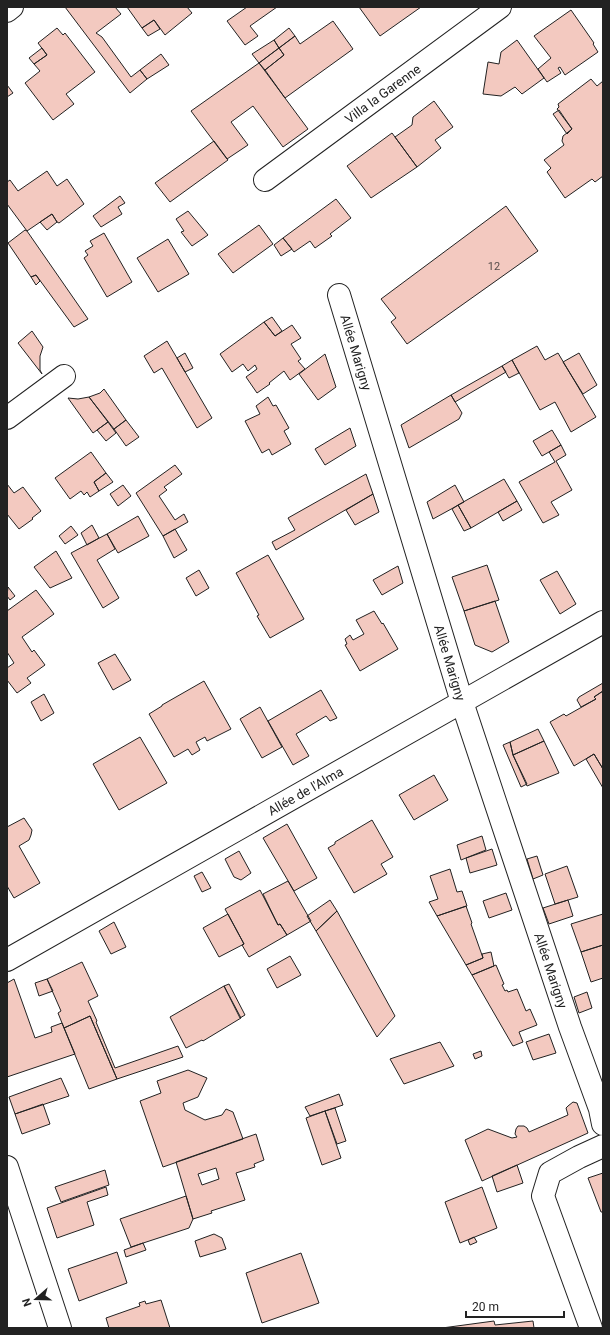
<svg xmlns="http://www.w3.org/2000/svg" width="610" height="1335" font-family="Roboto,sans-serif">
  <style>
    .building { fill: #f3c9c0; stroke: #222; fill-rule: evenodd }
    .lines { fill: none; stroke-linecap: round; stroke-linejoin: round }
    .minor-casing { stroke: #222; stroke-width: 24 }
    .minor { stroke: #fff; stroke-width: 22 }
    .labels { text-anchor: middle; stroke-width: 3; stroke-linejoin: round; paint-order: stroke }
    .number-label { font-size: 11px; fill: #564c4a }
    .street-label { font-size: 13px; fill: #222; stroke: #fff }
  </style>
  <rect width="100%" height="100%" fill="#fff"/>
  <!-- building -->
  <path class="building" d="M65,7H115L121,14L96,33L102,37L131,77L140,70L147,79L130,93Z
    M127,7H187L192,13L165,35L154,20L142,28Z
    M247,7H277L250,26L258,36L245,45L227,21Z
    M359,7H421L380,36Z
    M571,10L594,43L593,44L598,52L565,75L560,67L558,68L561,73L547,82L538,69L551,58L534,36Z
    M154,20L160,29L148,36L142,28Z
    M333,21L353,49L285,98L265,70L284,55L279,48L295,36L300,44Z
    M57,28L63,35L65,33L95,72L66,94L74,104L53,120L25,83L40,71L34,64L47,55L38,43Z
    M289,28L295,36L279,48L274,40Z
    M274,40L279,48L259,63L252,54Z
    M517,40L544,78L522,94L515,87L501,96L483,94L488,62L499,64L501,52Z
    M42,48L47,55L34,64L29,58Z
    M279,48L284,55L265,70L259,63Z
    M161,54L169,65L147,79L140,70Z
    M259,63L308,129L283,147L253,106L231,122L248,145L227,159L191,111Z
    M591,79L597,86L603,81V176L595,182L592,179L565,198L547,172L551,168L544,160L564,145L562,141L563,136L572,129L557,109L559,107L558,104Z
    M7,85L13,93L7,97Z
    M434,101L453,127L435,140L441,148L417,167L395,137L412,125L413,117Z
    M559,110L572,129L567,134L553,114Z
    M392,133L417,167L371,198L347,166Z
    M214,141L228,160L170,202L155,183Z
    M47,171L57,186L67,179L84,204L59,223L57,222L52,214L27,231L7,204V182L10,180L18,191Z
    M120,196L125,203L118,207L122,214L101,227L93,216Z
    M336,199L351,218L330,234L332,236L315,248L310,241L294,252L283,238Z
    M506,206L538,251L407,344L391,322L396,318L381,299Z
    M188,211L208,235L192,246L181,232L184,231L176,219Z
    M52,214L57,222L47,230L40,222Z
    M259,225L273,244L233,273L218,254Z
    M25,230L27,231L88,319L74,327L36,275L31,277L8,243Z
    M104,233L132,282L107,297L84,258L88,255L85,251L93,246L90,241Z
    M283,238L292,249L281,256L274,245Z
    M168,239L189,274L158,292L137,258Z
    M36,275L40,281L36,285L31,277Z
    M272,317L282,331L275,336L264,322Z
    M264,322L275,336L292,325L301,338L291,344L301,359L298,361L305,369L290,380L284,371L269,383L270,384L257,393L246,377L257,369L255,365L248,371L243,364L232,372L220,354Z
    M32,331L43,347L40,356V370L42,374L18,343Z
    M167,341L212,418L197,428L162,368L154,373L144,356Z
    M537,346L545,360L558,353L596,417L571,432L555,402L540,410L512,360Z
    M185,353L193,368L185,372L177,358Z
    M579,353L597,385L583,394L563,362Z
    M325,354L336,387L318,400L299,374Z
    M512,360L519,373L509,378L502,366Z
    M502,366L506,372L455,402L451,395Z
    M104,389L126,420L114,429L89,397L100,393Z
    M451,395L462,413L459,419L409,448L401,425Z
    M89,397L108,422L93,433L68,398L78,399Z
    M268,397L273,406L276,405L289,428L284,431L291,444L272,455L269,449L262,453L245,421L260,414L256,406Z
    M126,420L139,437L126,446L114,429Z
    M108,422L116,433L106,441L97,430Z
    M350,428L356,446L325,465L315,449Z
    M552,430L561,445L542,456L533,441Z
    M561,445L566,455L556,461L572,490L551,502L559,515L543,523L519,482L555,462L549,452Z
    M91,452L106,473L94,482L99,491L90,497L87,492L84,495L81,491L70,499L55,478Z
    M175,465L182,474L164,487L167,490L159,496L175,520L184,514L188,522L163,536L136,493Z
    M106,473L113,482L99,491L94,482Z
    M366,474L373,494L276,550L272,542L295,530L288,518Z
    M504,479L517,501L471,528L458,505Z
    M7,484L14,493L23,487L41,511L32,518L33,519L19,529L7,514Z
    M123,485L131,496L118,506L110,494Z
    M455,485L464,502L433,519L427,502Z
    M373,494L379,512L355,525L346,510Z
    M517,501L522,510L503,521L498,512Z
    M458,505L471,528L464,531L452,509Z
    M138,516L149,536L118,553L107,534Z
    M92,525L99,538L87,545L81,533Z
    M71,526L78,535L65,544L59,536Z
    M175,529L187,550L174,558L163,536Z
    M107,534L115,549L97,560L119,598L103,608L71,553Z
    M56,551L72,578L50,588L34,567Z
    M268,555L304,619L270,638L257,616L259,615L236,573Z
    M487,565L499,600L464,611L452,577Z
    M398,566L403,583L382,595L373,580Z
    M199,570L209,588L196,596L186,578Z
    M557,571L576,604L560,614L540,580Z
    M8,587L15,596L10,600L7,596Z
    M36,590L54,614L22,637L32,652L34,650L45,665L27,678L31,683L17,693L7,680V668L14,663L7,652V611Z
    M495,601L509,642L492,652L475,645L464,611Z
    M374,611L382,624L383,623L398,649L360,671L345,645L347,644L345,639L350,635L353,640L364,634L356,620Z
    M115,654L131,680L113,690L98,663Z
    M204,681L231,729L207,741L205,737L196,742L200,750L192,755L188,749L174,757L149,714L162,706V705Z
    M603,683V691L594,697L596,699L581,707L577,700L579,697Z
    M321,690L337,718L330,721L326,716L296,734L309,756L293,765L268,721Z
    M603,691V769L594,754L574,766L550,722L564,714L566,716L596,699L594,697Z
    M44,694L54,713L41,721L31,702Z
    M260,707L282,747L262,758L240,719Z
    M538,729L544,741L513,755L510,742Z
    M140,737L167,783L119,810L93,764Z
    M544,741L559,773L527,786L513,755Z
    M510,742L513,755L527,784L521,787L503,745Z
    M594,754L603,769V788L586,759Z
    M434,775L448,800L414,820L399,795Z
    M24,818L32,830L31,835L29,840L19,846L40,883L14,898L7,886V827Z
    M372,820L393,857L381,864L387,874L354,893L328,848L335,844V842Z
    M287,824L317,878L294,891L263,838Z
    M482,836L486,850L461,860L457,845Z
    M492,849L497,865L470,873L466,858Z
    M239,851L251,873L241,880L234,877L225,859Z
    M537,856L543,875L533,879L527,859Z
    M567,866L578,897L555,904L545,874Z
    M450,869L457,892L462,891L467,906L437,916L429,902L438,899L430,876Z
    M202,872L211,888L202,892L194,876Z
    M288,881L311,921L287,935L280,924L278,925L263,894Z
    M260,890L278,925L280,924L287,935L249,957L242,945L244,944L225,909Z
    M506,893L512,910L489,918L483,901Z
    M330,900L337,911L316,931L307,916Z
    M568,900L573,916L549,924L543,908Z
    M466,906L472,923L471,924L483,958L466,965L437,916Z
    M337,911L395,1016L377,1037L316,931Z
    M228,914L244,944L219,957L203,928Z
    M603,914V945L581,952L571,924Z
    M114,922L126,947L111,954L99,931Z
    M603,945V978L591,982L581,952Z
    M491,952L494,966L472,975L466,965L483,958L482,954Z
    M290,956L301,975L277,988L267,969Z
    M82,962L98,996L88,1001L97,1021L96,1022L115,1068L178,1046L183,1057L117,1079L90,1016L64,1028L58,1013L61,1011L47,979Z
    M496,965L504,984L502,985L505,991L507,990L508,992L517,989L526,1011L530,1009L537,1025L519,1032L523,1042L513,1046L472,975Z
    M14,979L35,1038L52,1032L51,1027L62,1023L75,1054L7,1077V983Z
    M47,979L53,991L39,996L35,983Z
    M229,984L245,1015L240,1018L224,986Z
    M224,986L241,1018L203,1041L202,1040L186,1048L170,1017Z
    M587,992L592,1008L579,1013L574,997Z
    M90,1016L117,1079L89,1089L64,1028Z
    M549,1034L556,1053L533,1060L526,1042Z
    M440,1042L454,1066L404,1084L390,1059Z
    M481,1051L482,1056L475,1059L473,1054Z
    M188,1070L207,1078L198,1097L183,1103L185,1110L205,1120L222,1115L226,1109L233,1112L243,1139L163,1167L140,1101L161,1093L157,1081Z
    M61,1078L69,1096L15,1114L9,1097Z
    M339,1094L343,1105L310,1116L305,1107Z
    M573,1102L577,1103L588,1133L482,1181L465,1140L488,1129L512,1138L517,1137L515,1134L516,1129L518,1126H524L527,1128L529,1132L568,1115L566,1108L568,1106Z
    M43,1104L50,1124L22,1134L15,1114Z
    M335,1108L346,1141L337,1144L325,1111Z
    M325,1111L341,1158L322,1165L306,1118Z
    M256,1134L264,1160L254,1164L255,1167L236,1173L245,1200L211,1211L212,1213L193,1219L176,1162ZM216,1168L219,1179L202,1185L198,1174Z
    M517,1165L523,1183L497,1192L492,1176Z
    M105,1170L109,1185L61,1202L55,1187Z
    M603,1173V1212H601L588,1178Z
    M106,1187L108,1195L87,1202L94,1225L57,1238L47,1208Z
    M482,1187L497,1228L460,1243L445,1202Z
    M186,1196L193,1219L189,1228L131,1247L120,1219Z
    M214,1234L222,1238L226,1249L200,1257L195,1241Z
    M474,1237L477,1242L470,1245L468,1240Z
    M143,1243L146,1250L126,1257L124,1250Z
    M117,1252L127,1283L79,1301L68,1269Z
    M301,1253L319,1303L262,1323L246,1273Z
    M161,1300L170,1328H109L106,1318L140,1306L139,1303L145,1301L146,1304Z
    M494,1321L495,1325L533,1321L534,1328H442Z"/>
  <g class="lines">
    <!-- minor casing -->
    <g class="minor-casing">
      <g id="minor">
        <path d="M7,11L12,7"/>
        <path id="s1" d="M265,180L500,7"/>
        <path id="s2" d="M339,295L462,702L570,1027L600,1109L603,1124"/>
        <path d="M7,418L64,376"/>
        <path id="s3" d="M7,960L603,622"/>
        <path d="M7,1167L60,1328"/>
        <path d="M591,1328L543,1196L550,1173L579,1157L603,1146"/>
      </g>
    </g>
    <!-- minor -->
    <use href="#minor" class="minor"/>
  </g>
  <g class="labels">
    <!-- number labels -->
    <g class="number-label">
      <text x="494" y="270">12</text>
    </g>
    <!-- street labels -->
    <g class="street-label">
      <text dy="5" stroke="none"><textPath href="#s1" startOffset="146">Villa la Garenne</textPath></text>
      <text dy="5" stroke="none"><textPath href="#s2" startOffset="60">Allée Marigny</textPath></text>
      <text dy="5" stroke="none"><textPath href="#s2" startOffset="384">Allée Marigny</textPath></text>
      <text dy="5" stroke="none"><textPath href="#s3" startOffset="343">Allée de l'Alma</textPath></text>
      <text dy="5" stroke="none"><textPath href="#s2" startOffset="708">Allée Marigny</textPath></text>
    </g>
  </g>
  <!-- border -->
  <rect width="610" height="1335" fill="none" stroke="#222222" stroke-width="16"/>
  <!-- north arrow -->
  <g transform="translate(36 1299) rotate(250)" stroke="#ffffff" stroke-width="3" paint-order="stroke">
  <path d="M0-3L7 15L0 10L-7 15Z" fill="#222222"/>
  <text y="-6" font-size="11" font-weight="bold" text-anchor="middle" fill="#222222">N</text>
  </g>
  <!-- scale -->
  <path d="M466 1311v6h98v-6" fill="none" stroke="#222222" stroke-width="2"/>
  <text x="472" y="1311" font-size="12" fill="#222222" stroke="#ffffff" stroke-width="3" paint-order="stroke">20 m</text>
</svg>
